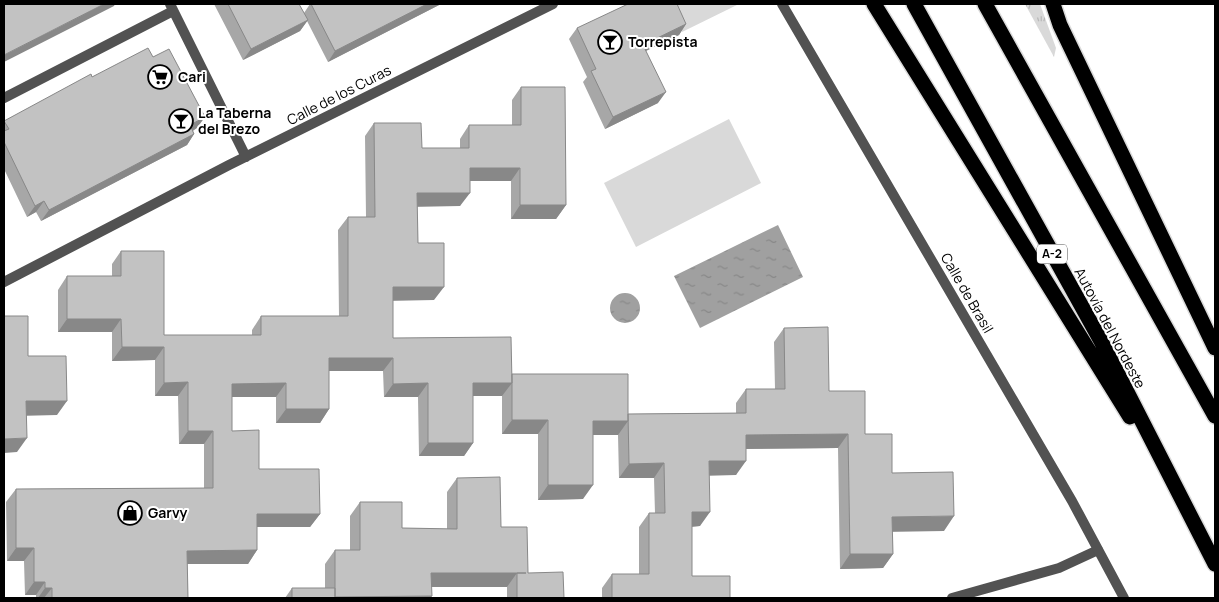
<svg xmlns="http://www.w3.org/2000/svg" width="1219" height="602" font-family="Manrope,sans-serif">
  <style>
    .grass { fill: url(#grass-tufts) }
    .park { fill: #d9d9d9 }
    .water { fill: url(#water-ripples) }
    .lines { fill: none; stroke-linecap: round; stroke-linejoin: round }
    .motorway-casing { stroke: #dbdbdb; stroke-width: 18 }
    .minor { stroke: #525252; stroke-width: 10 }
    .tertiary { stroke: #525252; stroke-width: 10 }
    .motorway { stroke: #000; stroke-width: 15 }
    .wall { fill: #a7a7a7 }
    .shaded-wall { fill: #888 }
    .building { fill: #c2c2c2; stroke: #888 }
    .labels { text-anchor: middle; stroke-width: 4; stroke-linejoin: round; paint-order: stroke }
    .shield { fill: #fff; stroke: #4c4c4c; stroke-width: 1 }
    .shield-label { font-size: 12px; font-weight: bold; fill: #000 }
    .poi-label { font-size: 14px; font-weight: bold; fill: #000; stroke: #fff; text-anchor: start }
    .street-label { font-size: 14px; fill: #000; stroke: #fff }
  </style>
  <defs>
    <pattern id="grass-tufts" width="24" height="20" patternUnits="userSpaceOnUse" patternTransform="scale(1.25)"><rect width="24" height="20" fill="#d9d9d9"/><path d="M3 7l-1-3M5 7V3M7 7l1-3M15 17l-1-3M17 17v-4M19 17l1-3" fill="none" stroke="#b8b8b8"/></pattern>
    <pattern id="water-ripples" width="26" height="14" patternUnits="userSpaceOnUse" patternTransform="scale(1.25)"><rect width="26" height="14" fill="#a0a0a0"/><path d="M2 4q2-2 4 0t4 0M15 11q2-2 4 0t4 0" fill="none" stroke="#888"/></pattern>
  </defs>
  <rect width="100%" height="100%" fill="#fff"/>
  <!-- grass -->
  <path class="grass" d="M1025,4H1040L1056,48L1054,57Z"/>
  <!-- park -->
  <path class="park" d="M669,4H739L682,32Z
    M729,119L761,183L636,247L604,183Z"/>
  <!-- water -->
  <path class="water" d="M778,225L803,277L700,328L674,276Z
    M610 308a15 15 0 1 1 30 0a15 15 0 1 1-30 0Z"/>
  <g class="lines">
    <!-- motorway casing -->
    <g class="motorway-casing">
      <path id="motorway" d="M874,4L1130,417
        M914,4L1101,341L1215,564
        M985,4L1215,416
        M1053,4L1060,25L1215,348"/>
    </g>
    <!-- minor -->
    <path class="minor" d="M170,4L246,157
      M4,98L173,11
      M4,282L229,165L553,4
      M952,598L1059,568L1098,550"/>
    <!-- tertiary -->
    <path class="tertiary" d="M782,4L1072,501L1124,598"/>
    <!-- motorway -->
    <use href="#motorway" class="motorway"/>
  </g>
  <!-- wall -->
  <path class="wall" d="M214,4H299L304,13L310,4H441L328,62L307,21L300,31L243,60Z
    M686,24L679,35L646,51L658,103L605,129L583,82L587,77L569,39L577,28Z
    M153,57L197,128L193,131L194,134L187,145L41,221L36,212L27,217L4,169V121L92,77Z
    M521,87L566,205L556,219H511V181H470L460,206H417L418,243L434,300H393V338L511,375L628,414L736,413V403L746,389H775L774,342L784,328L829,391L865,434L892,473L944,531H892L893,554L883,568L840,569L838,448L746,449L736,475H709L700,526L692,527V576L730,598H602V588L612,574H639V527L649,513H655L654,478H619L618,435H593L583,499L538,500V434H502V396H473V443L464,456H419L418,397H384L383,371H329V409L320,423H276V397H232V431L259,469L320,514L310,527H257V550L248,564H187L188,598H36V595H25L24,561H7L6,502L16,489L204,488V444H179L178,396H155V360L112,361V332H58V290L67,276H112V264L121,251L164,335H252V330L261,316H339L338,230L348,217H366L365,136L374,123L422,148H460V139L469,125H512V100Z
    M457,478L501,527L528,573L564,598H507V587H431L432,596L430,598H285L292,588H325V564L335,550H350V516L360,502L402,528L447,529V492Z"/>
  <!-- shaded-wall -->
  <path class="shaded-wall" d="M104,4H115L114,6L4,62V55Z
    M427,4H441L328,62L335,51Z
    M308,20L300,31L243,60L251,49Z
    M686,24L679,35L635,56L643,45Z
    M666,92L658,103L605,129L613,117Z
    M205,117L197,128L182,136L190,125Z
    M194,134L187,145L41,221L49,210Z
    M470,168H520L511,181H460Z
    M417,193H470L460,206L408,207Z
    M44,201L36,212L27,217L35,206Z
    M520,205H566L556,219H511Z
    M393,287H444L434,300L384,301Z
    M67,319H121L112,332H58Z
    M122,347H164L155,360L112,361Z
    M329,358H393L383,371H319Z
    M188,382L178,396H155L164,383Z
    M286,383L276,397H223L232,384Z
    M428,383L418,397H384L393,384Z
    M473,383H512L502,396H463Z
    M26,401H67L57,415L16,416Z
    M286,409H329L320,423H276Z
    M512,420H548L538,434H502Z
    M593,421H628L618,435H583Z
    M188,431H213L204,444H179Z
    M848,434L838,448L736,449L746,435Z
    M27,438L17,452L4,453V439Z
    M428,443H473L464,456H419Z
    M709,461H746L736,475L699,476Z
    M664,463L654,478H619L629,464Z
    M548,485H593L583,499L538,500Z
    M692,512H710L700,526L682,527Z
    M257,514H320L310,527H248Z
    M954,516L944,531L882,532L892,517Z
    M16,548H34L24,561H7Z
    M257,550L248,564H178L187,551Z
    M850,554H893L883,568L840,569Z
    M431,573H517L507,587H421Z
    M34,582H45L36,595H25Z
    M45,588H52L44,598H38Z
    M432,596L430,598H334L335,597Z"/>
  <!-- building -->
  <path class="building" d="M4,4H104L4,55Z
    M228,4H299L308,20L251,49Z
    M311,4H427L335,51Z
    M628,4H677L686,24L643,45L666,92L613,117L591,71L596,69L577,28Z
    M148,48L153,57L169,49L205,117L190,125L194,134L49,210L44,201L35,206L4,142V131L9,129L4,121L91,74L92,77Z
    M521,87H565L566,205H520V168H470V193H417L418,243H444V287H393V338L511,337L512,383H473V443H428V383L393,384V358H329V409H286V383L232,384V431L259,430V469H319L320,514H257V550L187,551L188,598H52V588H45V582H34V548H16V489L213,488V431H188V382L164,383V347H122L121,319H67V276H121V251H164V335H261V316H348V217H375L374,123H421L422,148H469V125H521Z
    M4,316H28V356H66L67,401H26L27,438L4,439Z
    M828,327L829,391H865V434H892V473L953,472L954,516L892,517L893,554H850L848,434L746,435V461H709L710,512H692V576H730V598H612V574H649V513H665L664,463L629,464L628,414L746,413V389H785L784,328Z
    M512,374H628V421H593V485H548V420H512Z
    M500,477L501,527H527L528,573L563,572L564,598H517V573H526H431L432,596L335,597V550H360V502H402V528L457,529V478Z
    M292,588H335V598H292Z"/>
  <!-- icons -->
  <defs>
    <g id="bar-ring" transform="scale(1.25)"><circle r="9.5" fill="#fff" stroke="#000" stroke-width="1.5"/><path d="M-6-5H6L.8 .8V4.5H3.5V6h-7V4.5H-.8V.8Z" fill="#000"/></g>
    <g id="supermarket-ring" transform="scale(1.25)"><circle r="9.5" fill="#fff" stroke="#000" stroke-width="1.5"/><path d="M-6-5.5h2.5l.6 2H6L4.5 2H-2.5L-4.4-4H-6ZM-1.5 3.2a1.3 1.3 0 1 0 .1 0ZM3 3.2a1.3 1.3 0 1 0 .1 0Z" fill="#000"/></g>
    <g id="shop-ring" transform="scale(1.25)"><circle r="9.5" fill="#fff" stroke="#000" stroke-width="1.5"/><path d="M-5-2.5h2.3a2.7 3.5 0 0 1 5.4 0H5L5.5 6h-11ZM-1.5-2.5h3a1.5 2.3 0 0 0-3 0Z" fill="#000"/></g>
  </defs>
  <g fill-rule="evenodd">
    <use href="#bar-ring" x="610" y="42"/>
    <use href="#supermarket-ring" x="160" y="77"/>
    <use href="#bar-ring" x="181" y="121"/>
    <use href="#shop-ring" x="130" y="513"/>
  </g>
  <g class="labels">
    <!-- shield labels -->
    <rect class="shield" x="1037" y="244.5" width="30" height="19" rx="4"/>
    <g class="shield-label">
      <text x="1052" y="258">A-2</text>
    </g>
    <!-- poi labels -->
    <g class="poi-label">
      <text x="628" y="47">Torrepista</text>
      <text x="178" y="82">Cari</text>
      <text x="198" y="118">La Taberna<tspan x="198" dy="16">del Brezo</tspan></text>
      <text x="148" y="518">Garvy</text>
    </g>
    <!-- street labels -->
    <g class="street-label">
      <text transform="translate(339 95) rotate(-27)" y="5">Calle de los Curas</text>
      <text transform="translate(967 293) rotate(60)" y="5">Calle de Brasil</text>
      <text transform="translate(1110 328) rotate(62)" y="5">Autovía del Nordeste</text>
    </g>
  </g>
  <!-- border -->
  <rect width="1219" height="602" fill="none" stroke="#000000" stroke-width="10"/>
</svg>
